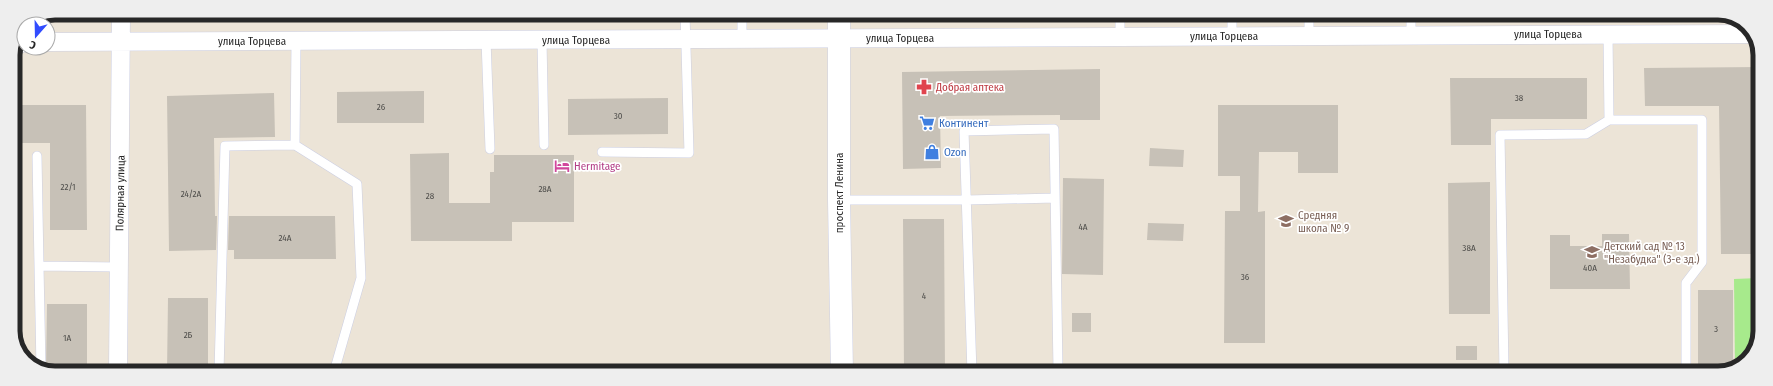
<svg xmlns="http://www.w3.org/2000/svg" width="1773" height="386" font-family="'Fira Sans Condensed',sans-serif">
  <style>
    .green { fill: #a7ea8c }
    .building { fill: #c7c1b7 }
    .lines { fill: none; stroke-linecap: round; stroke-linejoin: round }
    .lane-casing { stroke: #cccfe3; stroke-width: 10 }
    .street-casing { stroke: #cccfe3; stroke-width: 19 }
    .secondary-casing { stroke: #cccfe3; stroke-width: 23 }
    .lane { stroke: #fff; stroke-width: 9 }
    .street { stroke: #fff; stroke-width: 18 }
    .secondary { stroke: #fff; stroke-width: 22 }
    .labels { text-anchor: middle; stroke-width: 3.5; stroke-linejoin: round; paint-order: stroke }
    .number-label { font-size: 9px; fill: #4f4e4b }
    .street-label { font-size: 11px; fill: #272727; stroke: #fff }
    .health-label { font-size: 11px; fill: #be3a42; stroke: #fff; text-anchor: start }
    .shop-label { font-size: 11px; fill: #366cbe; stroke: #fff; text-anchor: start }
    .hotel-label { font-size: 11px; fill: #b23c85; stroke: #fff; text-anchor: start }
    .education-label { font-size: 11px; fill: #785e54; stroke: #fff; text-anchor: start }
    .rim { fill: none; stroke: #272727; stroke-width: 5 }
  </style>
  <rect width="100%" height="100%" fill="#ece4d7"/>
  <!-- green -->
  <path class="green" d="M1759,278V339L1746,363L1735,367L1734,279Z"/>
  <!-- building -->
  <path class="building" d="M1760,67L1759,254H1721L1719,106H1645L1644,68Z
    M1100,69V120H1060V115L940,116L941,168L903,169L902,72Z
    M1450,78H1587V119H1491V145H1451Z
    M424,91V123H337V92Z
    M274,93L275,137L214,138L215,216H217L216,250L169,251L167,96Z
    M668,98V134L568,135V99Z
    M14,105H86L87,230H50V143H14Z
    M1218,105H1338V173H1298V152H1259L1258,212L1265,211V343H1224L1225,211H1240V176H1218Z
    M1150,148L1184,150L1183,167L1149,166Z
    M449,153V203H490V172H494V155H574V222H512V241H411L410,154Z
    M1063,178L1104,179L1103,275L1062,274Z
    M1490,182V314H1449L1448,183Z
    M229,216H335L336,259H234V250H228Z
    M903,219H944L945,373H904Z
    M1148,223L1184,224L1183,241L1147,240Z
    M1602,234H1629L1630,289H1550V235H1570V246H1602Z
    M1698,290H1733V368L1719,373H1698Z
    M168,298H208V372H167Z
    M47,304H87V372H46Z
    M1072,313H1091V332H1072Z
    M1456,346H1477V360H1456Z"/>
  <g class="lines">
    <!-- lane casing -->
    <g class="lane-casing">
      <path id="lane" d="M742,13V39
        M1232,14V36
        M1411,14V35
        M1608,34L1609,120H1702V262L1686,283V373
        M1309,36V14
        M1120,37V13
        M486,40L490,149
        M542,40L544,145
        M296,41L295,145L357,184L361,278L334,372
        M602,152L689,153L685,13
        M37,156L39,266L119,267
        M839,200H967L1055,198
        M39,266L41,369
        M1504,370L1500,135L1586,134L1609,120
        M219,372L225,146L295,145
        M972,373L964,131L1054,129L1058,369"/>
    </g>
    <!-- street casing -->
    <g class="street-casing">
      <path id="street" d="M48,42L1753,34
        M18,43H24
        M118,372L121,13"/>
    </g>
    <!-- secondary casing -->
    <g class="secondary-casing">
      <path id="secondary" d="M839,13V200L842,373"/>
    </g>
    <!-- lane -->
    <use href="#lane" class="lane"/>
    <!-- street -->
    <use href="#street" class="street"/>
    <!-- secondary -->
    <use href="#secondary" class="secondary"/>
  </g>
  <!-- icons -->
  <defs>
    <g id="pharmacy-bare" transform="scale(1.2)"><path d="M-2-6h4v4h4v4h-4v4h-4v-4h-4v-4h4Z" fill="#e0444e" stroke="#fff" stroke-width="2.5" paint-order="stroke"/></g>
    <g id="supermarket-bare" transform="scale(1.2)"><path d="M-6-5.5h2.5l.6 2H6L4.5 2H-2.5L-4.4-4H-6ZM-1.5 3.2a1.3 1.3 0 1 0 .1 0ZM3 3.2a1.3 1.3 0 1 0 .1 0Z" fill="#3f7fe0" stroke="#fff" stroke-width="2.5" paint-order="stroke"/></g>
    <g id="shop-bare" transform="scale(1.2)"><path d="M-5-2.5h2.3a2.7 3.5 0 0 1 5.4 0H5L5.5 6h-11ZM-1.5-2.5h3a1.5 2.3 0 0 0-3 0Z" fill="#3f7fe0" stroke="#fff" stroke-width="2.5" paint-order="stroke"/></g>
    <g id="hotel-bare" transform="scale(1.2)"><path d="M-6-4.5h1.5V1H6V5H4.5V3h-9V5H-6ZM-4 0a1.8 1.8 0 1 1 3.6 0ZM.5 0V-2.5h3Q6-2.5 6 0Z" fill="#d1479c" stroke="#fff" stroke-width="2.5" paint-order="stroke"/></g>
    <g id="school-bare" transform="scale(1.2)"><path d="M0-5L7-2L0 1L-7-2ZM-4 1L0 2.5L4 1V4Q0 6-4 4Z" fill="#8d6e63" stroke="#fff" stroke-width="2.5" paint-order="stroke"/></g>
  </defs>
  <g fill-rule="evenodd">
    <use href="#pharmacy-bare" x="924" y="87"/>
    <use href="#supermarket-bare" x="927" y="123"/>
    <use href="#shop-bare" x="932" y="152"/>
    <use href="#hotel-bare" x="562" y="166"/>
    <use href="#school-bare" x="1286" y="221"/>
    <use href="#school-bare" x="1592" y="252"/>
  </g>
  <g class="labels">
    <!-- number labels -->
    <g class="number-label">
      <text x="1519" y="101">38</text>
      <text x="381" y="110">26</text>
      <text x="618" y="119">30</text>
      <text x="68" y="190">22/1</text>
      <text x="545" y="192">28А</text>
      <text x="191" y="197">24/2А</text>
      <text x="430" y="199">28</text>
      <text x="1083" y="230">4А</text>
      <text x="285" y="241">24А</text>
      <text x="1469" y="251">38А</text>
      <text x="1590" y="271">40А</text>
      <text x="1245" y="280">36</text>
      <text x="924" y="299">4</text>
      <text x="1716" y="332">3</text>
      <text x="188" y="338">2Б</text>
      <text x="67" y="341">1А</text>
    </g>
    <!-- street labels -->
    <g class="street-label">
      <text x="1548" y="38">улица Торцева</text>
      <text x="1224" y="40">улица Торцева</text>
      <text x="900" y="42">улица Торцева</text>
      <text x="576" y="44">улица Торцева</text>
      <text x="252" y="45">улица Торцева</text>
      <text transform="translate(120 193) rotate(-89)" y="4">Полярная улица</text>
      <text transform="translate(839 193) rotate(-90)" y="4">проспект Ленина</text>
    </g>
    <!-- health labels -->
    <g class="health-label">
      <text x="936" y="91">Добрая аптека</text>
    </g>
    <!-- shop labels -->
    <g class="shop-label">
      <text x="939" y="127">Континент</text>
      <text x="944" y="156">Ozon</text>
    </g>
    <!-- hotel labels -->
    <g class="hotel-label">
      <text x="574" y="170">Hermitage</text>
    </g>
    <!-- education labels -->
    <g class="education-label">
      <text x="1298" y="219">Средняя<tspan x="1298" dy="13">школа № 9</tspan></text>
      <text x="1604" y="250">Детский сад № 13<tspan x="1604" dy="13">"Незабудка" (3-е зд.)</tspan></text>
    </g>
  </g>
  <!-- crop -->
  <path d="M0 0H1773V386H0ZM55 20H1718A35 35 0 0 1 1753 55V331A35 35 0 0 1 1718 366H55A35 35 0 0 1 20 331V55A35 35 0 0 1 55 20Z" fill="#eee" fill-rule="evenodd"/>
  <path class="rim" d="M55 20H1718A35 35 0 0 1 1753 55V331A35 35 0 0 1 1718 366H55A35 35 0 0 1 20 331V55A35 35 0 0 1 55 20Z"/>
  <!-- north arrow -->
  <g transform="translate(36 36) rotate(200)"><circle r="19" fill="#ffffff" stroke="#a9a9a9"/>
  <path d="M0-3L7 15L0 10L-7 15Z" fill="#314cff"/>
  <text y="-6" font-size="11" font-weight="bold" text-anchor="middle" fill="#272727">С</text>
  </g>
</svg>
